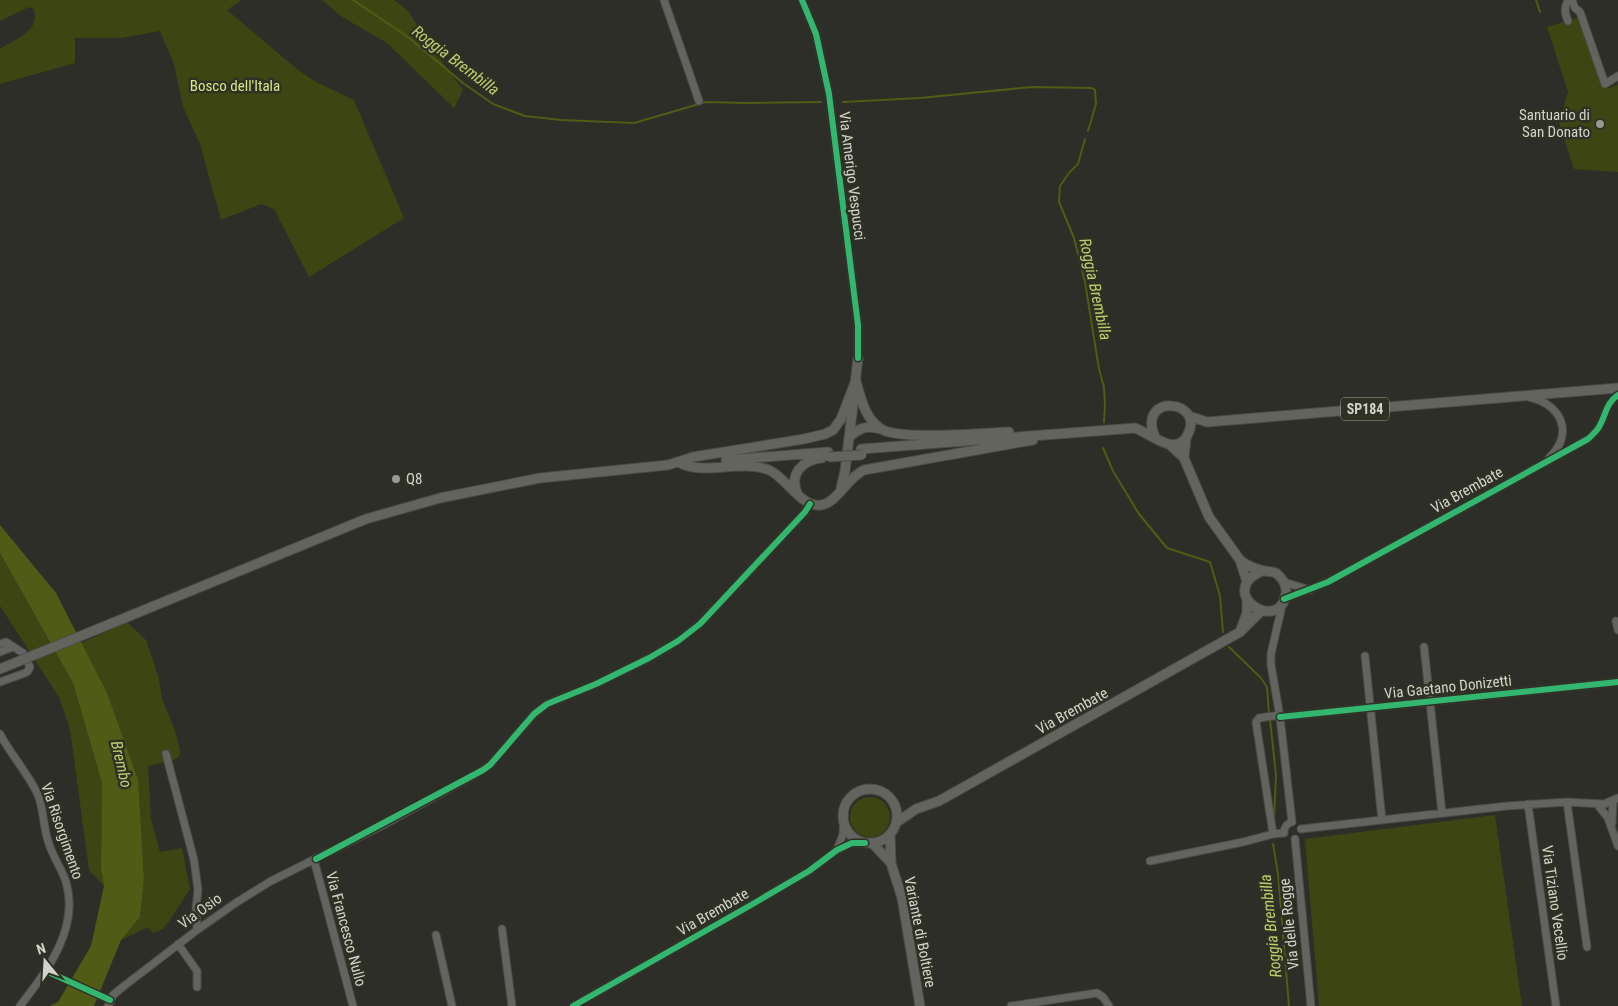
<svg xmlns="http://www.w3.org/2000/svg" width="1618" height="1006" font-family="'Roboto Condensed',sans-serif">
  <style>
    .green { fill: #3d4612 }
    .water { fill: #505b16 }
    .lines { fill: none; stroke-linecap: round; stroke-linejoin: round }
    .stream { stroke: #505b16; stroke-width: 2 }
    .minor-casing { stroke: #4a4b46; stroke-width: 9 }
    .major-casing { stroke: #4a4b46; stroke-width: 11 }
    .minor { stroke: #636460; stroke-width: 7 }
    .major { stroke: #63645e; stroke-width: 9 }
    .major-bridge-casing { stroke: #4a4b46; stroke-width: 11; stroke-linecap: butt }
    .major-bridge { stroke: #63645e; stroke-width: 9 }
    .cycleway-casing { stroke: #2f3124; stroke-width: 9 }
    .cycleway { stroke: #33b770; stroke-width: 6 }
    .poi-dot { fill: #989a92; stroke: #2f3124; stroke-width: 2 }
    .labels { text-anchor: middle; stroke-width: 5; stroke-linejoin: round; paint-order: stroke }
    .shield { fill: #2f3124; stroke: #a1a39a; stroke-width: 1 }
    .shield-label { font-size: 14px; font-weight: bold; fill: #d2d4cc }
    .park-label { font-size: 15px; fill: #d5e885; stroke: #2f3124 }
    .poi-label { font-size: 15px; fill: #d2d4cc; stroke: #2f3124; text-anchor: end }
    .street-label { font-size: 15px; fill: #d2d4cc; stroke: #2f3124 }
    .water-label { font-size: 16px; font-style: italic; fill: #bcce6b; stroke: #2f3124 }
  </style>
  <rect width="100%" height="100%" fill="#2d2e27"/>
  <!-- green -->
  <path class="green" d="M0,0H242L227,10L298,70L316,82L354,100L404,218L309,277L274,209L261,204L221,220L200,144L183,107L174,64L160,31L121,38H75V63L0,84V49C16,38 40,33 34,9L29,7L0,21Z
    M322,0H394L408,11L433,50L463,90L454,108L387,43L342,17Z
    M1580,17L1606,89L1618,85V172L1574,169L1559,123L1568,92L1547,27Z
    M0,553L73,683L102,783L101,868L104,886L89,870L70,729L59,697L0,606Z
    M127,622L146,640L159,679L162,699L175,730L180,751L179,757L171,761L148,766L151,819L160,852L182,848L190,889L170,920L163,929L153,933L148,927L121,940L140,917L144,879L142,849L81,643Z
    M850 817a20 20 0 1 1 40 0a20 20 0 1 1-40 0Z
    M1495,815L1522,1006H1319L1305,839Z"/>
  <!-- water -->
  <path class="water" d="M0,525L56,593L107,693L138,780L144,879L140,917L121,940L94,1006H50L58,1002L91,946L104,886L101,868L102,783L73,683L0,553Z"/>
  <g class="lines">
    <!-- stream -->
    <path class="stream" d="M353,0L408,37L463,83L493,104L525,116L561,120L634,123L706,102L745,103L821,102
      M1536,0L1540,12
      M843,102L920,98L1032,87L1092,88L1095,90L1096,104L1088,131
      M1085,139L1078,164L1069,173L1060,186L1059,202L1074,238L1085,282L1099,369L1104,387L1105,405L1104,422
      M1103,448L1113,471L1139,514L1167,548L1210,562L1220,596L1223,632
      M1229,647L1261,678L1267,687L1269,715
      M1270,720L1276,775L1274,819
      M1273,844L1278,874L1289,1006"/>
    <!-- minor casing -->
    <g class="minor-casing">
      <path id="minor" d="M664,0L699,101
        M802,0L816,34L829,94L858,325V358
        M1572,0L1575,8L1580,12L1605,84L1618,76
        M1568,21C1565,14 1563,6 1569,0
        M1529,397C1561,404 1575,433 1549,458
        M1284,582L1310,590
        M1284,599L1328,582L1588,439C1592,435 1596,432 1599,427C1606,415 1606,403 1618,395
        M1279,607L1281,610L1271,654V665L1280,717L1292,822
        M1616,621L1618,630
        M0,644L6,642L23,653L30,667L28,671L25,673L0,682
        M1424,647L1442,813
        M0,652L13,647
        M1365,656L1382,820
        M1280,715L1259,718L1256,722L1273,834L1284,833
        M1280,717L1618,682
        M0,734C11,755 28,773 38,795C44,810 43,828 49,844C53,857 62,869 66,882C80,929 46,972 20,1006
        M166,754L194,860L198,890L196,908L197,930
        M1567,802L1587,947
        M1528,804L1556,1006
        M1597,804L1608,818L1618,846
        M1612,823L1613,801
        M1301,829L1507,806L1567,802L1604,804L1618,798
        M1284,833C1284,827 1286,824 1292,822
        M1295,839L1311,1006
        M837,850L843,834L844,814
        M314,860L353,1006
        M1150,861L1243,842L1273,834
        M502,929L512,1006
        M436,935L452,1006
        M178,944L197,971V987
        M108,1006L113,995L124,986L197,930L237,902L271,881L385,824L483,770L490,765L534,714L547,704L596,684L649,658L678,641L700,624L805,512L810,504
        M573,1006L751,905L809,871L837,850L852,843H865
        M1011,1006L1097,993L1103,997L1109,1006"/>
    </g>
    <!-- major casing -->
    <g class="major-casing">
      <path id="major" d="M856,381C861,399 865,420 883,430C902,440 984,433 1009,432
        M855,384L858,358
        M1189,416L1207,422L1618,388
        M849,437C860,428 866,425 880,429
        M1170,445L1184,458L1186,438
        M861,449L1135,428C1150,433 1177,459 1188,434C1205,399 1136,393 1155,437
        M1184,458L1209,517L1240,560L1247,582
        M726,460L828,452
        M682,464C708,475 741,459 769,470C787,478 801,508 821,505C837,503 847,478 864,470L1033,440
        M841,488L845,471L854,397
        M797,493C789,473 803,460 822,458
        M1240,560C1246,565 1253,568 1261,570C1265,572 1272,571 1276,573C1282,578 1287,585 1286,593C1280,636 1214,592 1262,571
        M110,624L366,519L440,498L540,478L668,465L693,457L804,439L825,434L833,430L841,419L856,380
        M1241,629L1247,613V601
        M0,669L17,662
        M843 816a27 27 0 1 1 54 0a27 27 0 1 1-54 0Z
        M897,822L916,809L939,801L1240,632L1261,611
        M890,834L891,863L902,898L920,1006
        M872,843L891,863"/>
    </g>
    <!-- minor -->
    <use href="#minor" class="minor"/>
    <!-- major -->
    <use href="#major" class="major"/>
    <!-- major-bridge casing -->
    <g class="major-bridge-casing">
      <path id="major-bridge" d="M829,457L862,455
        M17,662L110,624"/>
    </g>
    <!-- major-bridge -->
    <use href="#major-bridge" class="major-bridge"/>
    <!-- cycleway casing -->
    <g class="cycleway-casing">
      <path id="cycleway" d="M802,0L816,34L829,94L858,325V358
        M1284,599L1328,582L1588,439C1592,435 1596,432 1599,427C1606,415 1606,403 1618,395
        M1280,717L1618,682
        M316,859L483,770L490,765L534,714L547,704L596,684L649,658L678,641L700,624L805,512L810,504
        M46,971L110,1000
        M573,1006L751,905L809,871L837,850L852,843H865"/>
    </g>
    <!-- cycleway -->
    <use href="#cycleway" class="cycleway"/>
  </g>
  <!-- markers -->
  <g class="poi-dot">
    <circle cx="1600" cy="124" r="5"/>
    <circle cx="396" cy="479" r="5"/>
  </g>
  <g class="labels">
    <!-- shield labels -->
    <rect class="shield" x="1341" y="397.5" width="48" height="23" rx="4"/>
    <g class="shield-label">
      <text x="1365" y="414">SP184</text>
    </g>
    <!-- park labels -->
    <g class="park-label">
      <text x="235" y="91">Bosco dell'Itala</text>
    </g>
    <!-- poi labels -->
    <g class="poi-label">
      <text x="1590" y="120">Santuario di<tspan x="1590" dy="17">San Donato</tspan></text>
      <text x="406" y="484" text-anchor="start">Q8</text>
    </g>
    <!-- street labels -->
    <g class="street-label">
      <text transform="translate(852 176) rotate(83)" y="5">Via Amerigo Vespucci</text>
      <text transform="translate(1467 490) rotate(-29)" y="5">Via Brembate</text>
      <text transform="translate(1448 687) rotate(-6)" y="5">Via Gaetano Donizetti</text>
      <text transform="translate(1072 711) rotate(-29)" y="5">Via Brembate</text>
      <text transform="translate(62 831) rotate(71)" y="5">Via Risorgimento</text>
      <text transform="translate(1555 903) rotate(82)" y="5">Via Tiziano Vecellio</text>
      <text transform="translate(200 911) rotate(-36)" y="5">Via Osio</text>
      <text transform="translate(713 912) rotate(-30)" y="5">Via Brembate</text>
      <text transform="translate(1289 924) rotate(-96)" y="5">Via delle Rogge</text>
      <text transform="translate(346 929) rotate(75)" y="5">Via Francesco Nullo</text>
      <text transform="translate(920 932) rotate(79)" y="5">Variante di Boltiere</text>
    </g>
    <!-- water labels -->
    <g class="water-label">
      <text transform="translate(456 60) rotate(37)" y="6">Roggia Brembilla</text>
      <text transform="translate(1096 289) rotate(78)" y="6">Roggia Brembilla</text>
      <text transform="translate(122 764) rotate(77)" y="6">Brembo</text>
      <text transform="translate(1270 926) rotate(-96)" y="6">Roggia Brembilla</text>
    </g>
  </g>
  <!-- north arrow -->
  <g transform="translate(45 961) rotate(342)" stroke="#2f3124" stroke-width="4" paint-order="stroke">
  <path d="M0-4L9 19L0 12L-9 19Z" fill="#d2d4cc"/>
  <text y="-8" font-size="14" font-weight="bold" text-anchor="middle" fill="#d2d4cc">N</text>
  </g>
</svg>
